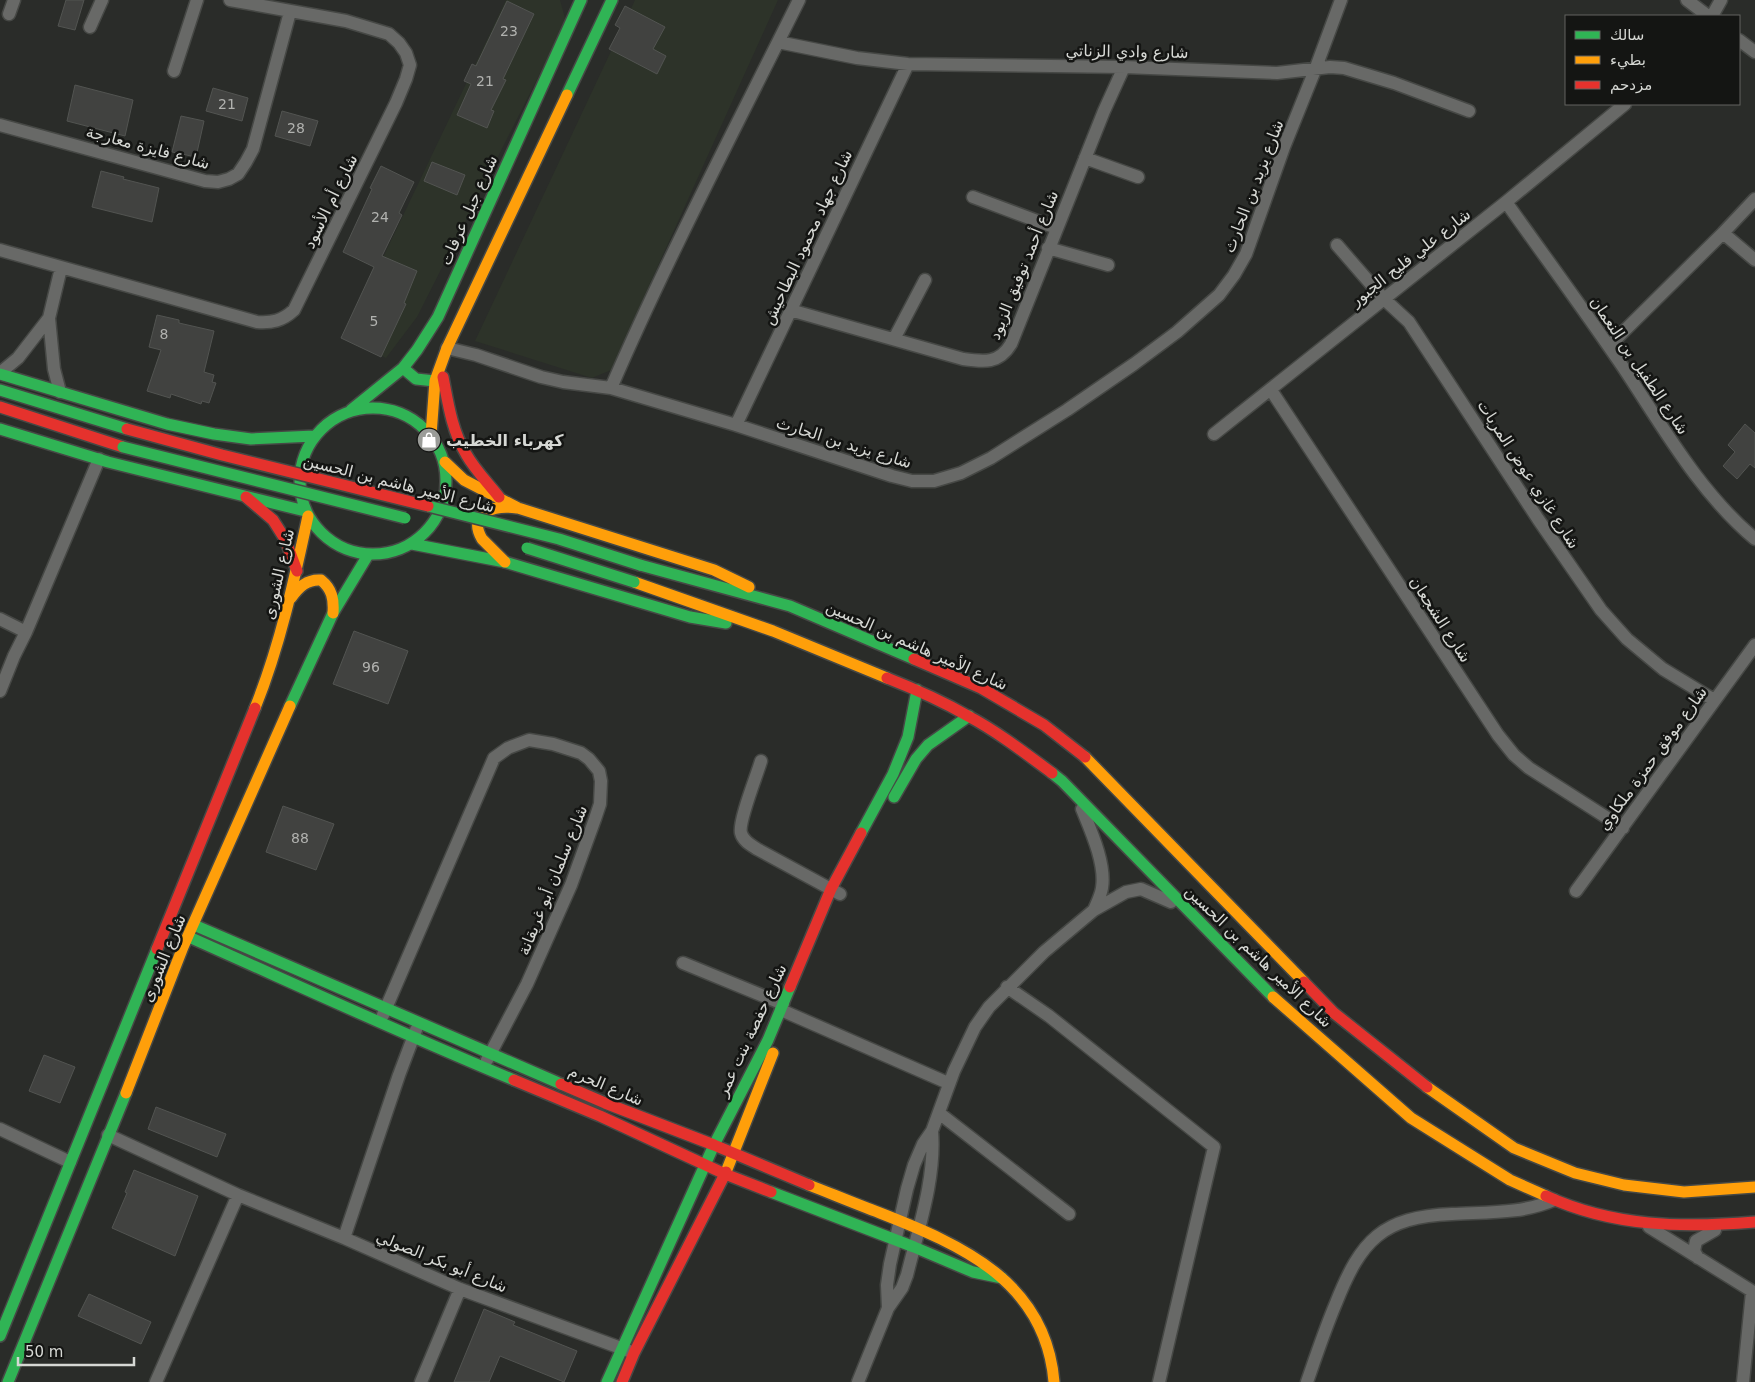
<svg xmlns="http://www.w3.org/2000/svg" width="1755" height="1382" font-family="'DejaVu Sans',Vazirmatn,sans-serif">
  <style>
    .built { fill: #2d3329 }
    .building { fill: #414240; stroke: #525451 }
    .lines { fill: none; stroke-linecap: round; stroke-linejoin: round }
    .street-casing { stroke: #464845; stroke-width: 15 }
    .fast-casing { stroke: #464845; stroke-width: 14 }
    .slow-casing { stroke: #464845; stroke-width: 14 }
    .jam-casing { stroke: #464845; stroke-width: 14 }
    .street { stroke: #686967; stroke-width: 12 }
    .fast { stroke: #30b455; stroke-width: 11 }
    .slow { stroke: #ff9f0a; stroke-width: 11 }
    .jam { stroke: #e5322d; stroke-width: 11 }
    .fast-bridge-casing { stroke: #464845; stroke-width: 14; stroke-linecap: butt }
    .jam-bridge-casing { stroke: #464845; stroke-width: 14; stroke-linecap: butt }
    .fast-bridge { stroke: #30b455; stroke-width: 11 }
    .jam-bridge { stroke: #e5322d; stroke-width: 11 }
    .labels { text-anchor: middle; stroke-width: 5; stroke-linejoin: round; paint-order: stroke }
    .number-label { font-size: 14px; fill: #b1b2af }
    .street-label { font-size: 16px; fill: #d6d8d4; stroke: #141513 }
    .poi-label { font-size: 16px; font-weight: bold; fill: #d6d8d4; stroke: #141513; text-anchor: start }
  </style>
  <rect width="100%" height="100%" fill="#2a2c29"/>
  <!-- built -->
  <path class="built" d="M506,0H560L566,22L417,317L386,358L345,337Z
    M635,0H778L611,370L592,378L475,341Z"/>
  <!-- building -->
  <path class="building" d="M66,0H84L75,30L58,26Z
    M507,1L534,14L503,79L506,80L491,110L494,111L487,128L457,115L471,84L464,81L472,64L476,66Z
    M625,6L665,27L653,49L666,56L657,74L609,49L620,28L615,25Z
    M75,85L133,100L125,136L67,121Z
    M213,88L248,98L242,121L206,111Z
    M282,111L318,121L310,146L275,136Z
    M181,116L204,121L196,157L172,152Z
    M432,162L465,175L457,195L424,181Z
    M381,166L414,182L399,213L402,215L382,256L417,271L404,303L406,304L381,357L341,338L374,267L343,252L372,189L370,188Z
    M101,171L124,177L123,179L159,188L152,222L92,207Z
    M157,315L179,320V323L214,331L204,372L214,375L212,382L216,383L209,403L202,401L201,404L171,394L170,398L147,391L161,350L149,347Z
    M1745,424L1755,433V468L1750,464L1737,479L1723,466L1735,452L1728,445Z
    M354,631L408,651L388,704L333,684Z
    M283,806L334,824L316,870L266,852Z
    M44,1055L75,1067L60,1103L29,1091Z
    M156,1107L226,1134L217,1157L148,1129Z
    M134,1170L198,1196L175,1256L112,1228L127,1193L125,1192Z
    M89,1294L151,1322L141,1344L78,1316Z
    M484,1309L515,1322L513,1325L577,1351L564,1382L500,1356L489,1382H454Z"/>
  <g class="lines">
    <!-- street casing -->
    <g class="street-casing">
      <path id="street" d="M1687,0L1708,16
        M9,14L14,0
        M1712,16L1721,0
        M90,27L102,0
        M1739,40L1755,52
        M778,42L857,58L908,64L1124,67L1277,73L1330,67L1344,68L1394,83L1469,111
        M174,71L197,0
        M0,125L205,181L218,182L229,179L238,174L246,162L253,149L290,12
        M1085,158L1138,177
        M973,197L1056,228
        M1506,202C1545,257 1585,311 1623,367C1663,427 1699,492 1755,539
        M1723,233L1755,260
        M1337,245L1383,298L1409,322L1538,519L1601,610L1627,639L1663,669L1714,700
        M1048,248L1108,265
        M0,250L257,322C272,323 282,321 294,310L396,103L406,79L410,65L406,53L399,43L389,34L346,21L230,0
        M790,310L963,359C984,362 999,364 1011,344L1104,111L1124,67
        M894,339L925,280
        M1609,346L1723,233L1755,199
        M447,348L476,355L541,377L563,382L611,388L736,425L892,476L912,481H934L961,473L991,458L1067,410L1134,364L1177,332L1219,295L1234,275L1246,254L1284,147L1315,70L1341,0
        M0,373L18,358L49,318
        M611,388C668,256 735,129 799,0
        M1271,390L1498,735L1514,755L1529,768L1623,828
        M60,392L54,369L49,318L61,268
        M736,425L908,64
        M1214,434L1506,202L1625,104
        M0,619L26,632L14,656L0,691
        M26,632L99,459
        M761,761C757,775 738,822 741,833C743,841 751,845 757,849L840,894
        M1082,809C1091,831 1106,864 1102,888C1101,895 1097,903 1094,910
        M1576,891L1755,645
        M683,963L783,1004
        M1007,987L1049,1016L1214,1147L1159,1382
        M781,1010L948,1083
        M383,1015L494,758L508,748L529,740L553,744L581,753L589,759L599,771L601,781L600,804L595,819L571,885L527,984L487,1060
        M939,1113L1069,1214
        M0,1129L70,1162
        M108,1135L238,1195L344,1238L460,1289L629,1351
        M1649,1227L1755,1293
        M344,1238L399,1075L416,1030
        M1698,1258L1694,1251L1696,1241L1715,1230
        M888,1308L887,1285L890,1264L907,1189L914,1165L923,1144L932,1131L954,1071L975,1027L989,1007L1044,952L1094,910L1126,892L1141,889L1171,902
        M156,1382L238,1195
        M421,1382L460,1289
        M858,1382L888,1308L902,1288L907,1275C918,1230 936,1178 932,1131
        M1307,1382C1316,1356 1325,1329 1336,1303C1361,1240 1382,1217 1452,1214C1487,1212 1522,1214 1554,1200
        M1743,1382L1752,1292"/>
    </g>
    <!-- fast casing -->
    <g class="fast-casing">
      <path id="fast" d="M567,95L612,0
        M403,368L416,379L435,381
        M0,374L167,424L214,434L251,439L314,436
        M0,390L127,429
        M300 481a73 73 0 1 1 146 0a73 73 0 1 1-146 0Z
        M351,410L403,368L417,350L438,317L581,0
        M0,429L108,462L305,511
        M412,544L505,562L690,617L726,623
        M640,565L790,606L914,659
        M290,706L333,613L368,555
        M1052,773L1062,781L1273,997
        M894,797L916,759L928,745L969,716
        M861,833L893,774L908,737L917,690
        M194,925L561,1084
        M189,937C297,985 405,1035 514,1080
        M771,1192L914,1247L973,1272L1002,1278
        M0,1336L157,949
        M8,1382L126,1093
        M607,1382L714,1145L768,1040L790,987"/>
    </g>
    <!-- slow casing -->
    <g class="slow-casing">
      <path id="slow" d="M431,435L435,381L447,348L567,95
        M445,462L464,480L518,508L714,570L749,587
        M505,562L482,539C466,511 497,505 517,508
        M634,582L773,631L887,678
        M291,598C299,587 307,579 321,580C332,589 334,599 333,613
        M255,708C280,646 294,581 308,516
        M1085,757L1304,982
        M1273,997L1411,1118L1510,1180L1546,1196
        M1427,1087L1514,1148L1575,1173L1624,1185L1684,1192L1755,1187
        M126,1093L183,947L290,706
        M726,1172L773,1053
        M809,1185C832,1194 856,1204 880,1213C962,1245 1046,1282 1054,1382"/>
    </g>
    <!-- jam casing -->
    <g class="jam-casing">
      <path id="jam" d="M443,377C448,403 452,431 466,454C475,470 488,483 499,497
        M0,407L123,447
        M246,497L273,520L285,539L297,571
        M914,659L981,688L1044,725L1085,757
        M887,678C915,689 942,701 968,716C998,732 1025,753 1052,773
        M157,949L255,708
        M1304,982L1334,1013L1427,1087
        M790,987L831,889L861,833
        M514,1080L600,1116L725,1174L771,1192
        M561,1084L605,1103L714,1145L809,1185
        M1546,1196C1613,1227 1683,1228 1755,1222
        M622,1382L634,1353L726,1172"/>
    </g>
    <!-- street -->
    <use href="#street" class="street"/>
    <!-- fast -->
    <use href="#fast" class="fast"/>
    <!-- slow -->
    <use href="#slow" class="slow"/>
    <!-- jam -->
    <use href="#jam" class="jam"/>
    <!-- fast-bridge casing -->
    <g class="fast-bridge-casing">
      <path id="fast-bridge" d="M123,447L405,518
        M428,506L559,539L640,565
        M527,548L634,582"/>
    </g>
    <!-- jam-bridge casing -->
    <g class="jam-bridge-casing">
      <path id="jam-bridge" d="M127,429L222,455L428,506"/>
    </g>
    <!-- fast-bridge -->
    <use href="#fast-bridge" class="fast-bridge"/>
    <!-- jam-bridge -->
    <use href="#jam-bridge" class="jam-bridge"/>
  </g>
  <!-- icons -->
  <defs>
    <g id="shop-disc" transform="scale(1.25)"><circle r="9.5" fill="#9a9c98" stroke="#141513"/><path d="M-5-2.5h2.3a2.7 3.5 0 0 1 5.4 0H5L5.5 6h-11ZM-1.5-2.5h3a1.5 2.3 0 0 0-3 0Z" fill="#fff"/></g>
  </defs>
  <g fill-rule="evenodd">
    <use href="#shop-disc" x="429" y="440"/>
  </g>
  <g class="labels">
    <!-- number labels -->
    <g class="number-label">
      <text x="509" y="36">23</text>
      <text x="485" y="86">21</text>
      <text x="227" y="109">21</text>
      <text x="296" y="133">28</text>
      <text x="380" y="222">24</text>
      <text x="374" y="326">5</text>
      <text x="164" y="339">8</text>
      <text x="371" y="672">96</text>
      <text x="300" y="843">88</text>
    </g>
    <!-- street labels -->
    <g class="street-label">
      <text transform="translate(1127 51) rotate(1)" y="6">شارع وادي الزناتي</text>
      <text transform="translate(148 147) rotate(15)" y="6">شارع فايزة معارجة</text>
      <text transform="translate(1253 186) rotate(-69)" y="6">شارع يزيد بن الحارث</text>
      <text transform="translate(330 201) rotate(-64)" y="6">شارع أم الأسود</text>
      <text transform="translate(468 210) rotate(-66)" y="6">شارع جبل عرفات</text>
      <text transform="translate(807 237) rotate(-65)" y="6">شارع جهاد محمود البطاحيش</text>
      <text transform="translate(1410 257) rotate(-38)" y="6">شارع علي فليح الجبور</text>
      <text transform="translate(1023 265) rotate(-68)" y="6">شارع أحمد توفيق الزيود</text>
      <text transform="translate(1640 365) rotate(56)" y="6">شارع الطفيل بن النعمان</text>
      <text transform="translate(844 442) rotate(17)" y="6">شارع يزيد بن الحارث</text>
      <text transform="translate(1529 474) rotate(57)" y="6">شارع غازي عوض المريات</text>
      <text transform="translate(399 483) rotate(14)" y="6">شارع الأمير هاشم بن الحسين</text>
      <text transform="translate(278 574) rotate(-77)" y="6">شارع الشورى</text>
      <text transform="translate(1441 619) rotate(57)" y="6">شارع الشجعان</text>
      <text transform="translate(917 645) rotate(24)" y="6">شارع الأمير هاشم بن الحسين</text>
      <text transform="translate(1652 758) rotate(-54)" y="6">شارع موفق حمزة ملكاوي</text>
      <text transform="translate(552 880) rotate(-68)" y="6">شارع سلمان أبو غريقانة</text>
      <text transform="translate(1259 956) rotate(44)" y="6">شارع الأمير هاشم بن الحسين</text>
      <text transform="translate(163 958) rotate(-68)" y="6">شارع الشورى</text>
      <text transform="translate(751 1030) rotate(-65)" y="6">شارع حفصة بنت عمر</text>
      <text transform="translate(606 1085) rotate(23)" y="6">شارع الحرم</text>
      <text transform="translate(442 1261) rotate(22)" y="6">شارع أبو بكر الصولي</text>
    </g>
    <!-- poi labels -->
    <g class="poi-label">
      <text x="446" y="446">كهرباء الخطيب</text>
    </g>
  </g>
  <!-- legend -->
  <rect x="1565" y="15" width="175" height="90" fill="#141513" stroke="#626360"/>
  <rect x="1575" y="31" width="25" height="8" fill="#30b455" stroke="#626360"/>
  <text x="1610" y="40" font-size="15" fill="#d6d8d4">سالك</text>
  <rect x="1575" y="56" width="25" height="8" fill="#ff9f0a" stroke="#626360"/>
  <text x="1610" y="65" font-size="15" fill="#d6d8d4">بطيء</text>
  <rect x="1575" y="81" width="25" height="8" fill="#e5322d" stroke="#626360"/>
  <text x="1610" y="90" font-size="15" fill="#d6d8d4">مزدحم</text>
  <!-- scale -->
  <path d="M18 1357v8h116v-8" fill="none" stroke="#d6d8d4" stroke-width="2.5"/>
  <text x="25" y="1357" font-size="15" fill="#d6d8d4" stroke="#141513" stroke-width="4" paint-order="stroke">50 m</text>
</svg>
